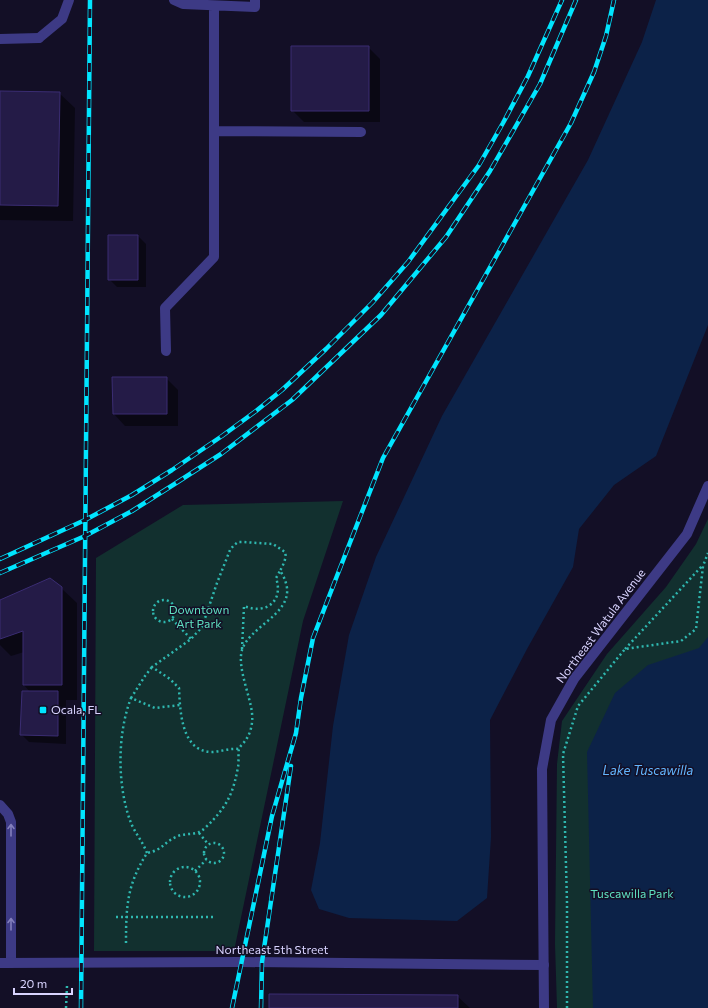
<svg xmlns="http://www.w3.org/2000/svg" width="708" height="1008" font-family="Commissioner,sans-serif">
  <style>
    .green { fill: #12302f }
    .water { fill: #0c2248 }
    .shadow { fill: #0007 }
    .building { fill: #241b47; stroke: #3b2d73 }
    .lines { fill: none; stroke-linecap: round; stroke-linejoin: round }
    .path { stroke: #2fb8b0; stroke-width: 2.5; stroke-dasharray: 2 3; stroke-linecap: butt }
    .service { stroke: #3d3a85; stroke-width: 10 }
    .minor { stroke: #3d3a85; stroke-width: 10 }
    .tertiary { stroke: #3d3a85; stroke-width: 10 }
    .rail-casing { stroke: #00e5ff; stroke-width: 4.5 }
    .rail { stroke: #130f26; stroke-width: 3; stroke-dasharray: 9; stroke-linecap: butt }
    .oneway { stroke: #837fbc }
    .poi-dot { fill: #00e5ff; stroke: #130f26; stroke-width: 1.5 }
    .labels { text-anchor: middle; stroke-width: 3; stroke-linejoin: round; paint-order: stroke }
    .park-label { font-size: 12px; fill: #5fe0c0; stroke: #130f26 }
    .street-label { font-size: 12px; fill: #d9d4ff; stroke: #130f26 }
    .poi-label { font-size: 12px; fill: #d9d4ff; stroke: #130f26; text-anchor: start }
    .water-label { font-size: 13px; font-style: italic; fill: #62b6ff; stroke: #130f26 }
  </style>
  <rect width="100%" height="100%" fill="#130f26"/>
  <!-- green -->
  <path class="green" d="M343,501L303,621L234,951H94L96,558L183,505Z
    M708,519V1008H557L555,944L557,764L562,721L607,654L666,587L696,544Z"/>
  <!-- water -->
  <path class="water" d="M656,0H708V325L656,456L614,485L579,529L573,567L527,649L490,720L491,837L487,898L457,921L349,918L319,909L311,890L320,843L333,726L349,635L376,557L442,416L588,160L642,42Z
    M708,637V1008H593L587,752L615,693L648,665L699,648Z"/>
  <!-- shadow -->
  <path class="shadow" d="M368,47L380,59V122H304L292,110Z
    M0,92L59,93L75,108L73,221L0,220Z
    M138,236L146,244V287H117L109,279Z
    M166,378L178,390V426H125L114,414Z
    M61,588L77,603V700H66V744L29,742L21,734L30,692L24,685V652L11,656L0,645V601Z
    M457,996L470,1008H270Z"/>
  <!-- building -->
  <path class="building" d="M291,46H369V111H291Z
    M0,91L60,92L58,206L0,205Z
    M108,235H138V280H108Z
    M112,377H167V414H113Z
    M50,578L62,587V685H23V631L0,639V600Z
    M22,691H58V736L20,735Z
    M269,994L458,995V1008H269Z"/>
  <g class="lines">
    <!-- path -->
    <path class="path" d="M153 611a11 11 0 1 1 22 0a11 11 0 1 1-22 0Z
      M172,619L191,639
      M242,649L244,606C266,615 284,601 276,578L280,571
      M625,649L702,566
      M131,698L145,676L152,667
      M199,833L208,844
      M204 853a10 10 0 1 1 20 0a10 10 0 1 1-20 0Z
      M147,853C143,842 135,833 131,823C117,787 117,734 131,698L155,708L180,705
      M170 882a15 15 0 1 1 30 0a15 15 0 1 1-30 0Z
      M195,871L206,860
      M116,917H215
      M126,943C126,906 127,885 147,853C163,850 164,842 176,837C183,833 193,835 199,832C204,830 209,824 213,820C229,803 234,789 238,767C239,763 238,751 239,749C240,746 243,744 245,741C251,733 253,723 252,713C250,695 237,667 242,650C250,626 290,615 287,588C286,582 284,576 280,571C283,565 287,558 285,552L273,544L243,542H238L234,545L230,550L217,583L202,627L191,639L152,667L170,679L179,688C180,710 181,751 211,752C220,752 229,748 239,749
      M66,1008L67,986
      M567,1008V903L563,754L578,706L625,649L681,641L696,629L703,566L708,553"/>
    <!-- service -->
    <path class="service" d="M174,0L183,4L255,7V0
      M39,38L62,19L69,0
      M214,131L361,132
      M166,351L165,308L214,257V6
      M0,805L8,814L11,822V963"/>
    <!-- minor -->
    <path class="minor" d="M0,39L39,38
      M0,963L242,962L544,965"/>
    <!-- tertiary -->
    <path class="tertiary" d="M544,1008L542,769L551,720L574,679L687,534L708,486"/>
    <!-- rail casing -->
    <g class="rail-casing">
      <path id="rail" d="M0,559L85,520L132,495L172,470L222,436L256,411L282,390L326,349L372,303L408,262L479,165L503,123L528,76L562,0
        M0,573L85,536L132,511L173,485L221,454L292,400L381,315L446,237L490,171L540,84L576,0
        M81,1008L90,0
        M232,1008L272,816L296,733L301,698L313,638L335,581L383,458L571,123L594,72L606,36L614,0
        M261,1008L262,962L291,766"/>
    </g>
    <!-- rail -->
    <use href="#rail" class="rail"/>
  </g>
  <!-- one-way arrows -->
  <defs><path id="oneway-shaft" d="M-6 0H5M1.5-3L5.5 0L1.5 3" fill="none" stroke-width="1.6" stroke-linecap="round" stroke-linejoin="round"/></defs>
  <g class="oneway">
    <use href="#oneway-shaft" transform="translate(11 830) rotate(-90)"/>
    <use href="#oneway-shaft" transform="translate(11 924) rotate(-90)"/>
  </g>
  <!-- markers -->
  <rect class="poi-dot" x="39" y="706" width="8" height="8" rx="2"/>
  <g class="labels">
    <!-- park labels -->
    <g class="park-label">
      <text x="199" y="614">Downtown<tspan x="199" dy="14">Art Park</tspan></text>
      <text x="632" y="898">Tuscawilla Park</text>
    </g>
    <!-- street labels -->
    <g class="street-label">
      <text transform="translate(601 626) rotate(-53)" y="4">Northeast Watula Avenue</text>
      <text x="272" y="954">Northeast 5th Street</text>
    </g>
    <!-- poi labels -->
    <g class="poi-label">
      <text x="51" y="714">Ocala, FL</text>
    </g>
    <!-- water labels -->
    <g class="water-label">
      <text x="648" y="775">Lake Tuscawilla</text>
    </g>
  </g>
  <!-- scale -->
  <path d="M14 988v6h58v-6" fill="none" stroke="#d9d4ff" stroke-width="2"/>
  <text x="20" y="988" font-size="12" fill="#d9d4ff" stroke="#130f26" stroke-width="3" paint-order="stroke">20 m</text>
</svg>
